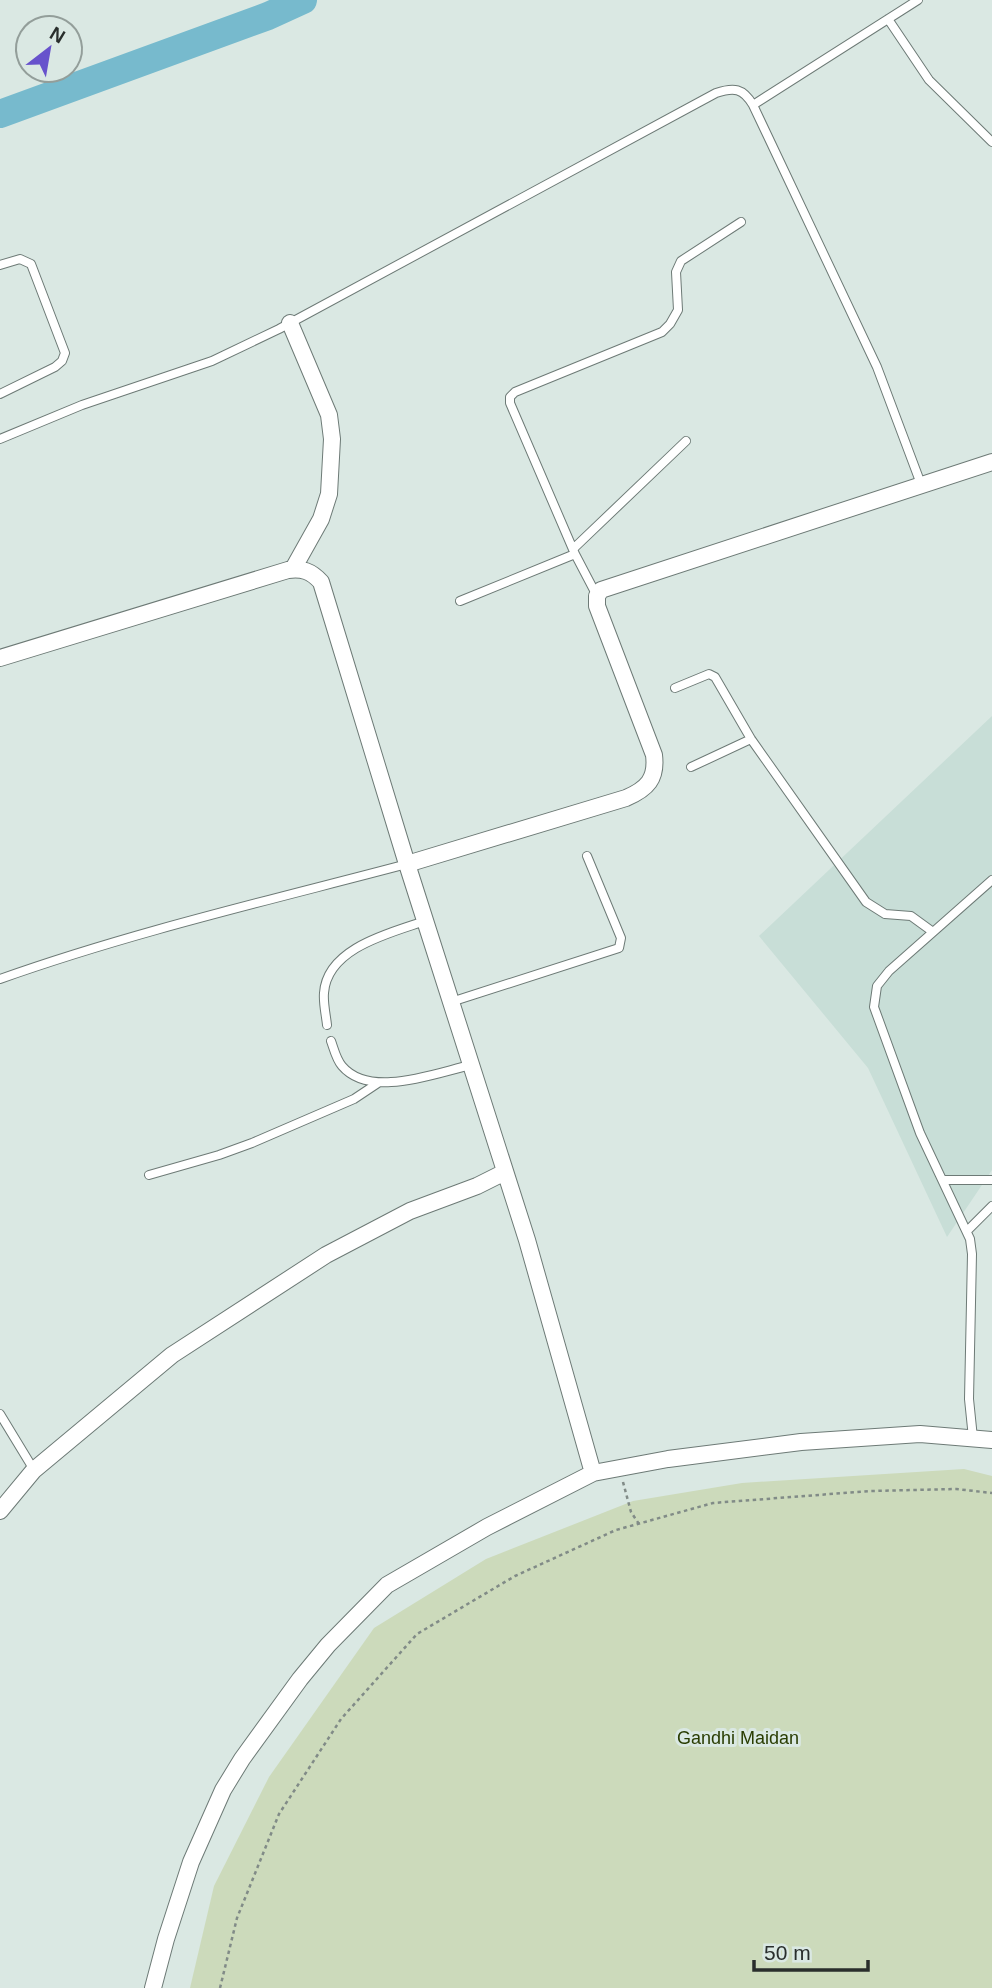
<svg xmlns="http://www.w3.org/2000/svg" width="992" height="1988" font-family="Arial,sans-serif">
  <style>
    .built { fill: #c8ded7 }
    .green { fill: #ccdabb }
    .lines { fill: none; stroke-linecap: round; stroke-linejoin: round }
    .river { stroke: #77bacd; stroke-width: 28 }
    .lane-casing { stroke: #6d7a76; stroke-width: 10 }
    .street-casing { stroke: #6d7a76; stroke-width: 18 }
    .path { stroke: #818b87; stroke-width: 2.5; stroke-dasharray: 3.5 3.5; stroke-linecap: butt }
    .lane { stroke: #fff; stroke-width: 8 }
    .street { stroke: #fff; stroke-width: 16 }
    .labels { text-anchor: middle; stroke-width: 6; stroke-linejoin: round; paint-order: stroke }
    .park-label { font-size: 18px; fill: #2a3d03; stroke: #dae8e3 }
  </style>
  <rect width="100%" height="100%" fill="#dae8e3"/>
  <!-- built -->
  <path class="built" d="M992,716V1170L947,1237L868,1068L759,936Z"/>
  <!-- green -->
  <path class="green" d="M964,1469L992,1476V1988H190L214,1886L269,1777L374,1628L486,1559L633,1501L742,1483Z"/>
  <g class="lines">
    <!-- river -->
    <path class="river" d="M0,114L268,16L303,0"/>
    <!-- lane casing -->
    <g class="lane-casing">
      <path id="lane" d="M888,19L929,80L992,142
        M753,105L918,0
        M0,265L20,259L31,264L65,353L62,361L55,367L0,394
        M0,439L82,405L212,361L279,329L716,93C734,87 743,88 753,105L877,367L921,484
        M573,549L686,441
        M597,596L575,554L510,403V397L515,392L662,332L670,324L678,310L676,272L681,261L741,222
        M460,601L575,554
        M675,688L709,674L715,677L751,739L866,902L885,914L911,916L933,932
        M691,767L751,739
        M0,979C132,932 271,900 407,864
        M451,1002L619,948L621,938L587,856
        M327,1025C326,1015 323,1003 324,993C327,948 390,933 425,921
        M331,1041C334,1049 336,1059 342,1066C370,1099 435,1073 471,1065
        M149,1175L219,1155L252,1143L354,1099L378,1083
        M943,1180H992
        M967,1231L992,1206
        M0,1414L34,1470
        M973,1438L969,1399L972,1254L970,1239L920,1133L874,1007L877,986L889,971L992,880"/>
    </g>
    <!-- street casing -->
    <g class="street-casing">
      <path id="street" d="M290,323L329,415L332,439L329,494L321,519L293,569
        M0,658L288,570C302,568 311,571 321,582L407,864L527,1240L593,1473
        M407,864L626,798C647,789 657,779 654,755L597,606V596L601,590L992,462
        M0,1511L34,1470L172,1355L326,1255L410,1211L477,1186L505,1172
        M153,1988L166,1939L191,1862L223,1790L242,1759L300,1679L328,1645L387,1585L487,1527L593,1473L668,1459L801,1442L920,1434L992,1440"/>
    </g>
    <!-- path -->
    <path class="path" d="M623,1482L631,1512L639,1524
      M220,1988L237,1918L279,1814L341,1719L417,1634L515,1576L616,1530L713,1503L870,1491L956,1489L992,1493"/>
    <!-- lane -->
    <use href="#lane" class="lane"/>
    <!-- street -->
    <use href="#street" class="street"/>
  </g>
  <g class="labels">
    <!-- park labels -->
    <g class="park-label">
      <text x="738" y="1744">Gandhi Maidan</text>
    </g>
  </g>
  <!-- north arrow -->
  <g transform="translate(49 49) rotate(31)"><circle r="33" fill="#dae8e3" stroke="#939e9a" stroke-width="2"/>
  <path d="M0-5L12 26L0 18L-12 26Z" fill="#6752cc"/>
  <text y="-10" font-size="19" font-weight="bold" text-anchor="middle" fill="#292e2c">N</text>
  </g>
  <!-- scale -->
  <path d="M754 1960v10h114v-10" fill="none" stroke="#292e2c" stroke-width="3.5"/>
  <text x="764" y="1960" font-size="21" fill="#292e2c" stroke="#dae8e3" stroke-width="5" paint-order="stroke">50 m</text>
</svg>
